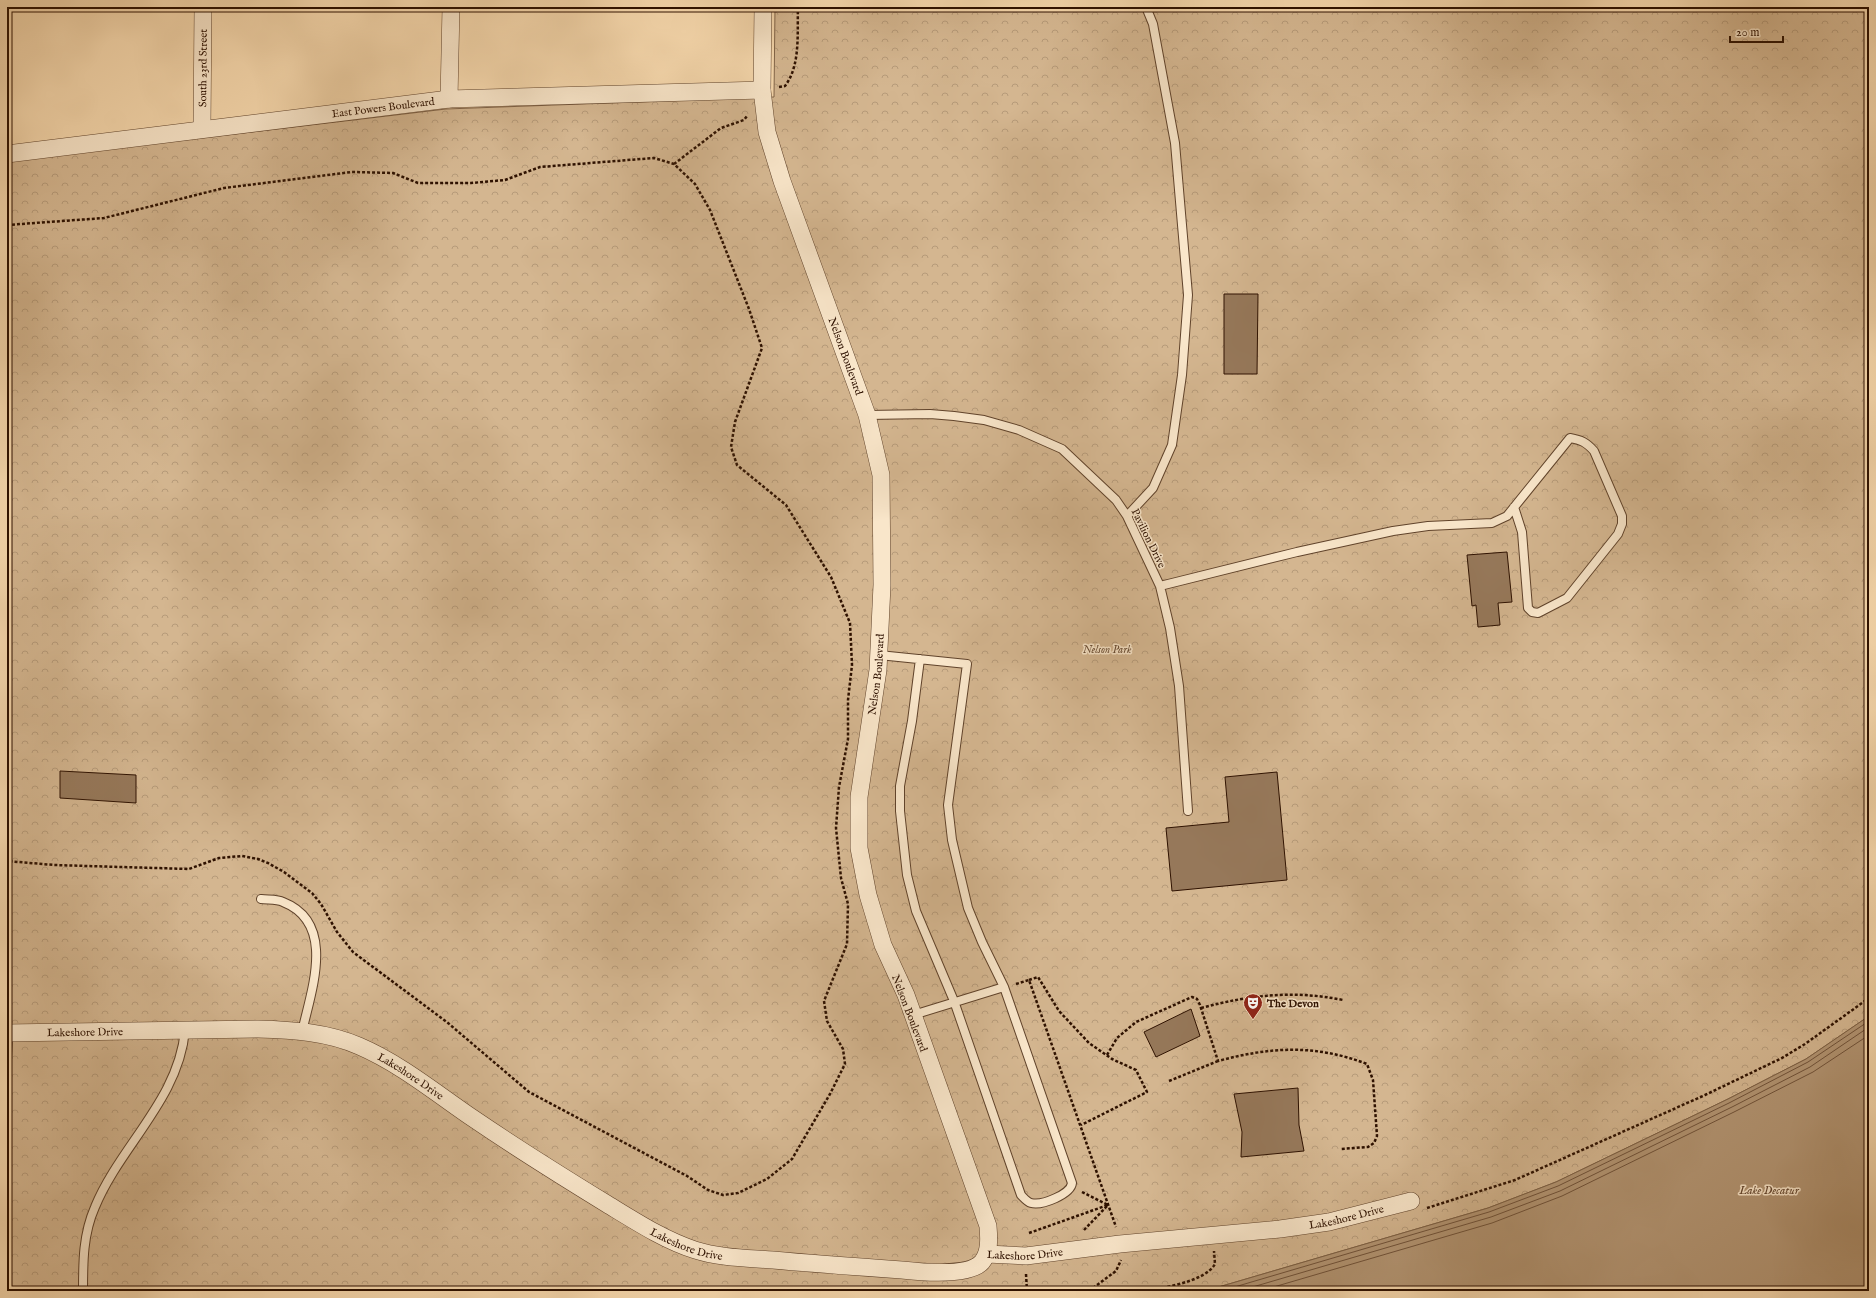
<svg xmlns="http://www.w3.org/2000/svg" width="1876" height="1298" font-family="'IM FELL English',serif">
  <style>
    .forest { fill: url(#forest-crowns); stroke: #816448 }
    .water { fill: #b29472; stroke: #7d6044 }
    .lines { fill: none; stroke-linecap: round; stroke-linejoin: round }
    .shore { stroke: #705239; stroke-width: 1 }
    .building { fill: #96785a; stroke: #2e1100 }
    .lane-casing { stroke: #60432b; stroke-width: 10 }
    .street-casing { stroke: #60432b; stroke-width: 18 }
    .path { stroke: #2e1100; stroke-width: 2.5; stroke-dasharray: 3 2; stroke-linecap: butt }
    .lane { stroke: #f9e6ca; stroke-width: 8 }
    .street { stroke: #f9e6ca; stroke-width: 17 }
    .labels { text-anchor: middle; stroke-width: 3; stroke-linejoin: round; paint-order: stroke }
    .street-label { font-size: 11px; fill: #2e1100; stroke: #f9e6ca }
    .park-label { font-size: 11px; font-style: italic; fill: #684b32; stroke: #f9e6ca }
    .poi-label { font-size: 11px; font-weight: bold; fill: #2e1100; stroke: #f9e6ca; text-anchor: start }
    .water-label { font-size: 12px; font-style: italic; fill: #63452e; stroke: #f9e6ca }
  </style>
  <defs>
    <pattern id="forest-crowns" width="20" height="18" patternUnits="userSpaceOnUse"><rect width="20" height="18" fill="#d4b690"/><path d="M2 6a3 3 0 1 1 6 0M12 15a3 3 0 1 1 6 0" fill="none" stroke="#b69b7a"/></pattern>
  </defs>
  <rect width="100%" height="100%" fill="#f6d8ad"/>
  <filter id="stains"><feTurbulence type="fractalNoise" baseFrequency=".005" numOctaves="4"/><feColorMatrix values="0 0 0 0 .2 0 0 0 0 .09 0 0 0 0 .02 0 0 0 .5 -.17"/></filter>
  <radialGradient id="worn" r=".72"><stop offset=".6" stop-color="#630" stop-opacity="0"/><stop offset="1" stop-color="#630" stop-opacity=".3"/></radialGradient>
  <!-- forest -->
  <path class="forest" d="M775,7H1869V1016L1806,1059L1728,1099L1556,1182L1488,1208L1205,1291H7V161L446,109L774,97Z"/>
  <!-- water -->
  <path class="water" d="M1869,1016V1291H1205L1488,1208L1556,1182L1728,1099L1806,1059Z"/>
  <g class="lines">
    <!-- shore -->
    <path class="shore" d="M1221,1291L1489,1212L1558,1186L1729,1103L1808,1062L1869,1021
      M1239,1291L1491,1217L1560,1191L1732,1107L1810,1067L1869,1027
      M1260,1291L1492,1223L1562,1196L1734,1112L1813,1072L1869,1035"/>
  </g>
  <!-- building -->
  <path class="building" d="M1224,294H1258L1257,374H1224Z
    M1507,552L1512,602L1498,603L1500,625L1478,627L1476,605L1472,606L1467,555Z
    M60,771L136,775V803L60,798Z
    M1277,772L1287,880L1172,891L1166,828L1229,822L1225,777Z
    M1191,1009L1200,1036L1156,1057L1144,1032Z
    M1298,1088L1299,1125L1304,1151L1241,1157L1242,1132L1234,1094Z"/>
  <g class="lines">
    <!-- lane casing -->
    <g class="lane-casing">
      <path id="lane" d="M867,415L930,414L954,416L984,420L1019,430L1062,449L1116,500L1127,516L1160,586L1170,628L1179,686L1188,811
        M1127,516L1153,488L1172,445L1182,375L1188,295L1175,143L1153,24L1146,7
        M1160,586L1297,552L1393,531L1428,526L1492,523L1507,516L1570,438C1581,440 1586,442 1594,451L1622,516V524L1618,534L1567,598L1538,613L1532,612L1528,608L1522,532L1514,507
        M879,655L967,664L948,805L952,840L968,908L982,942L1004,987L1072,1183C1071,1194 1042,1206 1031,1203C1027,1202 1024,1198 1021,1195L954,1001L916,911L907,875L900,811V786L912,721L920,659
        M261,899C268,900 277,899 283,902C337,923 311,991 302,1032
        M913,1015L1004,987
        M7,1058L8,1033
        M83,1291C83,1262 83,1234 95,1207C120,1146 179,1099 185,1030"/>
    </g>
    <!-- street casing -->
    <g class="street-casing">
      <g id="street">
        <path d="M449,99L451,7"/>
        <path id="s1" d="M202,129L203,7"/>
        <path id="s2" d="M7,154L449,99L762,90"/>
        <path id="s3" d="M7,1033L258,1029C292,1030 327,1032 359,1046C401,1064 437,1094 474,1119C518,1149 563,1177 607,1204C635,1221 664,1240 695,1250C720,1258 748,1258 773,1260C816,1264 859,1267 902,1270C920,1272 969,1277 982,1262C990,1252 989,1238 988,1226L906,995L883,945L868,895L859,848V797L878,670L882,585L881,475L867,415L782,181L767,132L762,90L763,7"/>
        <path id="s4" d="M987,1254L1026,1256L1120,1244L1280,1229L1329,1222L1411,1201"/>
      </g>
    </g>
    <!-- path -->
    <path class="path" d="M779,87L785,86C801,65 797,32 798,7
      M674,164L721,128L744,120L747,116
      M7,225L104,218L224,188L352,172L393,173L418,183H471L505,180L540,167L654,158L674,164L695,184L710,210L749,309L762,348L735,422L731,447L737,465L786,505L831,577L850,623L852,665L848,700V739L839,787L836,828L841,878L848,904L847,944L824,1001L827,1021L843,1049L845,1064L830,1094L792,1159L767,1179L738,1193L723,1195L708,1190L687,1176L529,1092L448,1023L353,952L337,932L321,904L312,893L284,872L268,863L258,859L242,856L219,858L189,869L54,865L7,861
      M1029,980L1038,977L1059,1011L1089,1043L1112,1059L1136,1070L1147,1092L1081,1125
      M1016,984L1029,980L1116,1227
      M1201,1008C1250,995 1293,990 1343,1000
      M1107,1055L1117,1038L1136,1022L1192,997L1197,999L1200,1005L1218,1061C1270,1047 1315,1044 1367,1064L1373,1080L1377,1136L1374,1143L1368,1147L1341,1149
      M1169,1081L1218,1061
      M1082,1192L1108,1205
      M1427,1208L1515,1180L1705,1095L1782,1058L1805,1044L1869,998
      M1084,1230L1108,1205
      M1029,1233L1108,1205
      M1026,1274L1027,1291
      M1089,1291L1116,1271L1121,1260
      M1089,1291H1095
      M1143,1291C1162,1288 1205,1282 1215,1264L1214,1251"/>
    <!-- lane -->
    <use href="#lane" class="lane"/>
    <!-- street -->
    <use href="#street" class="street"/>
  </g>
  <!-- icons -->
  <defs>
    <g id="theatre-pin" transform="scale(1)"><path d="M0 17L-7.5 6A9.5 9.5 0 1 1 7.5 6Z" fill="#8f2418" stroke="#f9e6ca"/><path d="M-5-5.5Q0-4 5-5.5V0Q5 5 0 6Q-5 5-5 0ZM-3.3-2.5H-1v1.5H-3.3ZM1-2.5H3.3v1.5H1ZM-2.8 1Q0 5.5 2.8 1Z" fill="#fff"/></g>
  </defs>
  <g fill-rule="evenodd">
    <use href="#theatre-pin" x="1253" y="1003"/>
  </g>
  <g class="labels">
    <!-- street labels -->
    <g class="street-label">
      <text dy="4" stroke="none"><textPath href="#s1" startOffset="61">South 23rd Street</textPath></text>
      <text dy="4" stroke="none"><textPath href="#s2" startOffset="379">East Powers Boulevard</textPath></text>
      <text transform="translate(846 356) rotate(70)" y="4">Nelson Boulevard</text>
      <text transform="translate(1149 538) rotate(64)" y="4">Pavilion Drive</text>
      <text dy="4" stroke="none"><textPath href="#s3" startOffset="1651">Nelson Boulevard</textPath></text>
      <text transform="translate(910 1013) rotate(69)" y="4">Nelson Boulevard</text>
      <text dy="4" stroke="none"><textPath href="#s3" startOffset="78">Lakeshore Drive</textPath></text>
      <text dy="4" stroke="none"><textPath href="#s3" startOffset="414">Lakeshore Drive</textPath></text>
      <text dy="4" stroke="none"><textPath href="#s4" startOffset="362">Lakeshore Drive</textPath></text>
      <text dy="4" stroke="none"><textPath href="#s3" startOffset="738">Lakeshore Drive</textPath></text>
      <text dy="4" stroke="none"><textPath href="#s4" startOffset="38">Lakeshore Drive</textPath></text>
    </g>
    <!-- park labels -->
    <g class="park-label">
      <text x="1107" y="653">Nelson Park</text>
    </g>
    <!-- poi labels -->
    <g class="poi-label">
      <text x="1267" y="1007">The Devon</text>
    </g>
    <!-- water labels -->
    <g class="water-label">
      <text x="1769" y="1194">Lake Decatur</text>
    </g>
  </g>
  <!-- margin -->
  <rect width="1876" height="1298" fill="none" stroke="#f6d8ad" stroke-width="24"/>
  <rect x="8" y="8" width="1860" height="1282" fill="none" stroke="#2e1100" stroke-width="2"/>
  <rect x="12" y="12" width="1852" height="1274" fill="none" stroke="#2e1100"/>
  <!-- scale -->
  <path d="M1730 36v6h53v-6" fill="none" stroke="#2e1100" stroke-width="2"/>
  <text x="1736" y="36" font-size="12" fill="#2e1100" stroke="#f9e6ca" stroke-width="3" paint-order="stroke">20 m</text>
  <rect width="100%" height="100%" filter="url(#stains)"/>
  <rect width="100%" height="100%" fill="url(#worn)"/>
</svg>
